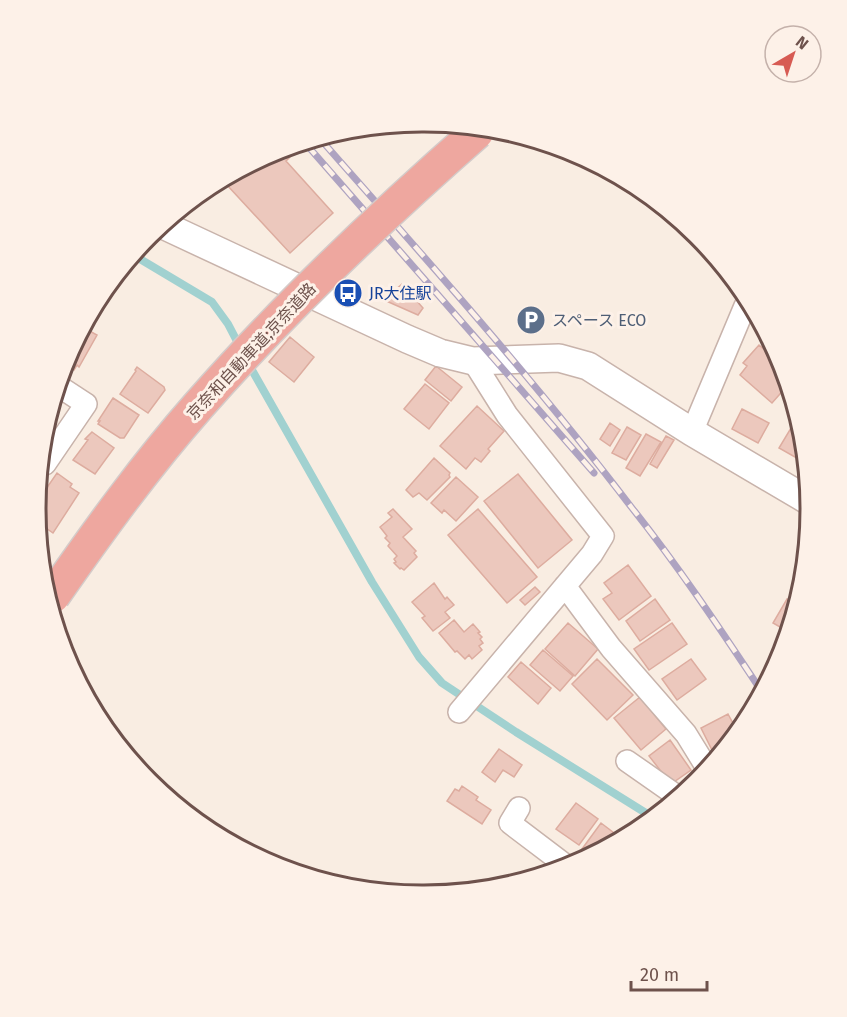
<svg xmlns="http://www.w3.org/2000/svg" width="847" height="1017" font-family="'Fira Sans','Noto Sans JP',sans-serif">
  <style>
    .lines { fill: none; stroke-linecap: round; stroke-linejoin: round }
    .stream { stroke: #a1d1d0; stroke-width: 8 }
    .building { fill: #ecc8bd; stroke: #ddac9f; stroke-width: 1.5 }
    .minor-casing { stroke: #c8b3ab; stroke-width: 24 }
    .tertiary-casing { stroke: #c8b3ab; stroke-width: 30 }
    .minor { stroke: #fff; stroke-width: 21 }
    .tertiary { stroke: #fff; stroke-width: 27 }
    .rail-casing { stroke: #aea3c1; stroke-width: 7 }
    .rail { stroke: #fdf1e8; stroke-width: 4.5; stroke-dasharray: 14; stroke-linecap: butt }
    .motorway-bridge-casing { stroke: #d4cbc9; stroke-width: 36; stroke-linecap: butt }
    .motorway-bridge { stroke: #eea79f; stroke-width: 33 }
    .labels { text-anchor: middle; stroke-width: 6; stroke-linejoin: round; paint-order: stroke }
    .transit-label { font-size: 16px; fill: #164399; stroke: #fdf1e8; text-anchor: start }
    .service-label { font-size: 16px; fill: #4e5e75; stroke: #fdf1e8; text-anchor: start }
    .street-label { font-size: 16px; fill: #6e524c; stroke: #fdf1e8 }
    .rim { fill: none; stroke: #6e524c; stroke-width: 3 }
  </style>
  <rect width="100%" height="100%" fill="#f9ede2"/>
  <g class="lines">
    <!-- stream -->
    <path class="stream" d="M135,256L212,302L228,324L240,347
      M248,363L372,582L419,657L442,683L516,732L649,815"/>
  </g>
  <!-- building -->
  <path class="building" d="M291,147L295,152L286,161L333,213L290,253L227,185L237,176L276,150Z
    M402,284L423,308L418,315L384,300Z
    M86,329L97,335L79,367L77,365L74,370L65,364L66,360Z
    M764,334L782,361L770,351L773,348L761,338Z
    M290,337L314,357L294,382L269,362Z
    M759,345L783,365L787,386L772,403L740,375L747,366L743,363Z
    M436,366L462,387L451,401L425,380Z
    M137,367L164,387L165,390L148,413L120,394L136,371L135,370Z
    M425,384L449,403L429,429L404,409Z
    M113,398L139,415L124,438H120L98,424L100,421H98Z
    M477,406L504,431L488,449L490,451L481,462L475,458L466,469L440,446Z
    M742,409L769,423L758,443L732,429Z
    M610,423L620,430L610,446L600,439Z
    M794,423L802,461L779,448Z
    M627,427L641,435L626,460L612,453Z
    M92,432L114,448L95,474L73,460L88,440L85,439Z
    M646,434L661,442L640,476L626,468Z
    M666,436L674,440L657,468L650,464Z
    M434,458L450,473L449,475L450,477L427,500L419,493L413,497L406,490Z
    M57,473L72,484L70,487L79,493L53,533L39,523L36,508L37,502Z
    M518,474L572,540L538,568L484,501Z
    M456,477L478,497L456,521L444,510L442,513L431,503Z
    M393,509L412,529L403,537L416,551L414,553L417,557L404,570L401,568L400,569L394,563L396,562L394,559L397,556L388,546L390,543L385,538L387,536L380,527L392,517L388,513Z
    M478,509L537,577L507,603L448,535Z
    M628,565L651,596L619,620L603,599L612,593L604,583Z
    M434,583L445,599L447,597L454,605L445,612L450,618L433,631L422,618L425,616L412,602Z
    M535,587L540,592L525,605L520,600Z
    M655,599L670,620L640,641L626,621Z
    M787,599L792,602L787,631L773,623Z
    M454,620L464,632L473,624L480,632L478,633L482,637L480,639L483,643L479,646L482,650L472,659L469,655L465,659L457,651L455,652L439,633Z
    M568,623L598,649L575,676L545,649Z
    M672,623L687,644L649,670L634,649Z
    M543,650L573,676L560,691L530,665Z
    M597,659L633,695L607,720L572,684Z
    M691,659L706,679L677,700L662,679Z
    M521,662L551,688L538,704L508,677Z
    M640,697L666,729L641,750L614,718Z
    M728,714L735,727L715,756L701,728Z
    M670,740L691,770L671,784L649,756Z
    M499,749L522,765L514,777L503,770L495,782L482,772Z
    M462,786L478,797L476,800L491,810L482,824L447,801L455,789L459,791Z
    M576,803L598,819L579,845L556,829Z
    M601,823L618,836L589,855L582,849Z"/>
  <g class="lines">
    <!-- minor casing -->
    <g class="minor-casing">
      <path id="minor" d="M692,432L745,306
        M45,464L86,404L60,387
        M565,586L611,648L686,734L707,768
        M459,712L592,554L603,536L507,415L473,361
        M627,761L677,796
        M519,808L510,823L568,867"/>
    </g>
    <!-- tertiary casing -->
    <g class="tertiary-casing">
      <path id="tertiary" d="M163,225L407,339L440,353L473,361L559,358L588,366L692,432L809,501"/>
    </g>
    <!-- minor -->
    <use href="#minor" class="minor"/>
    <!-- tertiary -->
    <use href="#tertiary" class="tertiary"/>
    <!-- rail casing -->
    <g class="rail-casing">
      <path id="rail" d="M322,141C428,261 535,381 632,508C678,566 719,627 760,689
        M306,144L594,473"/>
    </g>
    <!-- rail -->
    <use href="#rail" class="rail"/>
    <!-- motorway-bridge casing -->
    <g class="motorway-bridge-casing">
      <path id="motorway-bridge" d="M53,596C99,530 146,465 199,405C285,307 379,218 477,132"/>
    </g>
    <!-- motorway-bridge -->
    <use href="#motorway-bridge" class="motorway-bridge"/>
  </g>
  <!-- icons -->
  <defs>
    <g id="bus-disc" transform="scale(1.5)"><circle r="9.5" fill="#1a4fb4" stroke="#fdf1e8"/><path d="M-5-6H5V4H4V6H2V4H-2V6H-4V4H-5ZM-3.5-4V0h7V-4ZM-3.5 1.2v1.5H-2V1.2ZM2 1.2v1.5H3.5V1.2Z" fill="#fff"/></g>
    <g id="parking-disc" transform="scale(1.5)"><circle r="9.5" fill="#5c6f8a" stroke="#fdf1e8"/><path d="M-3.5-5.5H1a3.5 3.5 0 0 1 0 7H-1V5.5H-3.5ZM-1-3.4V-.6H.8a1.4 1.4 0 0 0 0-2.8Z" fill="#fff"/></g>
  </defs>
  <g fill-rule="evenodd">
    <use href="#bus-disc" x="348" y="293"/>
    <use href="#parking-disc" x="531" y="320"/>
  </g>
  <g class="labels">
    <!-- transit labels -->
    <g class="transit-label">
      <text x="369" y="299">JR大住駅</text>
    </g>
    <!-- service labels -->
    <g class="service-label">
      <text x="552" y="326">スペース ECO</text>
    </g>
    <!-- street labels -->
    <g class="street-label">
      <text transform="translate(251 351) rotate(-47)" y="6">京奈和自動車道;京奈道路</text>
    </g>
  </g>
  <!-- crop -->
  <path d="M0 0H847V1017H0ZM422 132H424A376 376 0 0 1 800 508V509A376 376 0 0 1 424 885H422A376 376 0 0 1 46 509V508A376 376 0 0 1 422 132Z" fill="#fdf1e8" fill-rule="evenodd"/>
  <path class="rim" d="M422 132H424A376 376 0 0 1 800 508V509A376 376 0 0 1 424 885H422A376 376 0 0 1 46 509V508A376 376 0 0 1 422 132Z"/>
  <!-- north arrow -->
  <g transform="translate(793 54) rotate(39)"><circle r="28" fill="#fdf1e8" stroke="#c4b1aa" stroke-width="1.5"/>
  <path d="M0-4.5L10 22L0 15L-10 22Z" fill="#d75b53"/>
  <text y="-9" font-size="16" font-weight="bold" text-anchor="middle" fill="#6e524c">N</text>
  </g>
  <!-- scale -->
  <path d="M631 981v9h76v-9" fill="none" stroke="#6e524c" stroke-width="3"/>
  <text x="640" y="981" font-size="18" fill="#6e524c" stroke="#fdf1e8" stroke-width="4.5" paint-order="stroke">20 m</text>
</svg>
